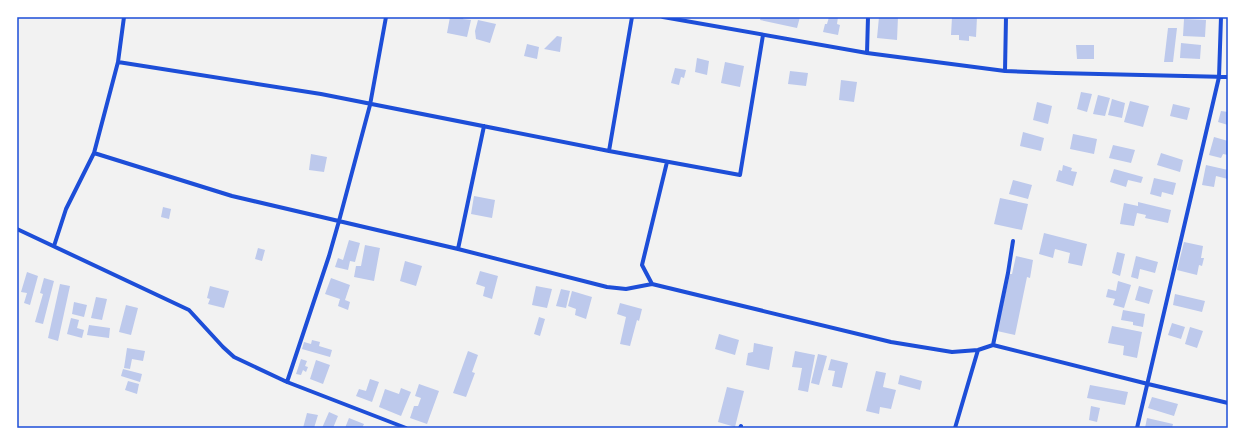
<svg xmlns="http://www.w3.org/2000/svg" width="1245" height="445" font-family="Poppins,sans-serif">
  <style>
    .building { fill: #bdc9ec }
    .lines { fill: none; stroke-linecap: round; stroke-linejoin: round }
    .minor { stroke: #1d4ed8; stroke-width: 4 }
    .neatline { fill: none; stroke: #1d4ed8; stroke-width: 1.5 }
  </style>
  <rect width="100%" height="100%" fill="#f2f2f2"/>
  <!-- building -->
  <path class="building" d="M450,17H464L463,19L471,20L467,37L447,33Z
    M761,17H800L797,28L760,20Z
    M829,17H838L837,24L840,25L838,35L823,32L825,24H827Z
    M879,17H898L897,40L877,38Z
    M952,17H977L976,37L969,36V41L959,40V35H951Z
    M1184,19L1206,20L1205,37L1183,36Z
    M478,20L496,24L490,43L476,39L475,31Z
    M1168,28H1177L1173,62H1164Z
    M557,36L562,37L560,52L544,49Z
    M1181,43L1201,45L1200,59L1180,58Z
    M527,44L539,47L537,59L524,56Z
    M1076,45H1094V59H1077Z
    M697,58L709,61L707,75L695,72Z
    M725,62L744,66L740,87L721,83Z
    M675,68L686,70L684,78L681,77L679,85L671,83Z
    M790,71L808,73L806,86L788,84Z
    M841,80L857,82L854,102L839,100Z
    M1081,92L1092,94L1087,112L1077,109Z
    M1098,95L1110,98L1105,116L1093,114Z
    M1112,99L1125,103L1122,118L1108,115Z
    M1130,101L1149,106L1143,127L1124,122Z
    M1037,102L1052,106L1048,124L1033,120Z
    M1173,104L1190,108L1187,120L1170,116Z
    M1221,111L1228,112V125L1218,122Z
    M1023,132L1044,138L1041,151L1020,146Z
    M1073,134L1097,139L1094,154L1070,149Z
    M1214,137L1228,141V155L1223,154L1221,158L1209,155Z
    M1113,145L1135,150L1131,163L1109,158Z
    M1161,153L1183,160L1180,172L1157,165Z
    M311,154L327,157L324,172L309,170Z
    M1063,165L1072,168L1071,171L1077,172L1073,186L1056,181L1059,170L1062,171Z
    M1206,165L1228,170V179L1216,176L1214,187L1202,185Z
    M1114,169L1143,177L1141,183L1128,180L1126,187L1110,182Z
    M1154,178L1176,183L1173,195L1162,192L1161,197L1150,194Z
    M1013,180L1032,185L1028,199L1009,194Z
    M474,196L495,200L492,218L471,214Z
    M1000,198L1028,204L1022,230L994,224Z
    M1138,202L1171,210L1168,223L1145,218L1146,215L1137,213L1134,226L1120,224L1124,203L1138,206Z
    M163,207L171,209L169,219L161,217Z
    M1044,233L1087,244L1082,266L1068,263L1070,253L1055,249L1053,258L1039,254Z
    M349,240L360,243L355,262L350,261L348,270L335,267L338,258L343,260Z
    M1184,242L1203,246L1201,258H1204L1202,266L1199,265L1197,275L1177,270Z
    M365,245L380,248L374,281L354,277L356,266H361Z
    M258,248L265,250L262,261L255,259Z
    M1117,252L1125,254L1120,276L1112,273Z
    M1016,256L1033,260L1030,278L1027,277L1015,335L997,331L1010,274H1012Z
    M1136,256L1158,262L1155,273L1140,269L1138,279L1131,277Z
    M405,261L422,266L416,286L400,281Z
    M480,271L498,276L492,299L483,296L485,287L476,284Z
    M27,272L38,276L30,305L24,303L27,293L21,292Z
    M44,278L54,281L43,324L35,322L43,294L40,293Z
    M331,278L350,285L345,300L350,302L348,310L338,306L340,299L325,294Z
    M1118,281L1131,285L1124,308L1113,305L1115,299L1106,297L1108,289L1116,291Z
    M60,284L70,286L58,341L48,338Z
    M210,286L229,291L224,308L208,304L210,299L207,298Z
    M536,286L552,289L547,308L532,305Z
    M1139,286L1153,290L1149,304L1135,300Z
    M561,289L570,291L566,308L556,306Z
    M572,291L592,297L586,319L575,315L576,309L568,306Z
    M1175,294L1205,301L1202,312L1173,305Z
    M96,297L107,299L102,320L91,318Z
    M74,302L87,305L84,317L72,314Z
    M620,303L642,309L639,321L637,320L630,346L620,344L626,317L617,314Z
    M126,305L138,308L131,335L119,332Z
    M1123,310L1145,314L1143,327L1133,325V322L1121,320Z
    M539,317L545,319L540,336L534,334Z
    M71,318L79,320L77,328L84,330L82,338L67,334Z
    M1172,323L1185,327L1181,339L1168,335Z
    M89,325L110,328L109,338L87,335Z
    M1112,326L1142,332L1137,358L1123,355L1124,346L1108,343Z
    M1190,327L1203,331L1197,348L1185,344Z
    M719,334L739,340L735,355L715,349Z
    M312,340L320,342L319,346L332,350L330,357L302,349L304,342L311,344Z
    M754,343L773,347L769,370L746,365L748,353L753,352Z
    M127,348L145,351L143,361L132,359L130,369L124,368Z
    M468,351L478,355L472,372L475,373L466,397L453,393Z
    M795,351L815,355L808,392L798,390L802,368L792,367Z
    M818,354L827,356L819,385L811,383Z
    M301,359L307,361L305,366L308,367L306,372L303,370L301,375L296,374Z
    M831,359L848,363L842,388L832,386L835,371L828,370Z
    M316,360L330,365L323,384L310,379Z
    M123,369L142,374L140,382L121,376Z
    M876,371L886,373L883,387L896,390L891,409L880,407L879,414L866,411Z
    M900,375L922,381L920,390L898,384Z
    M370,379L379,382L372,402L356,396L359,389L366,391Z
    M128,381L139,384L137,394L125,390Z
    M419,384L439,391L427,424L410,418L414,406H418L421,398L415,396Z
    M1090,385L1128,392L1125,405L1087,398Z
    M727,387L744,391L735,427L718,422Z
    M401,388L411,392L401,416L379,407L385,389L399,394Z
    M1152,397L1178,404L1174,416L1148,408Z
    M1091,406L1100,408L1097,422L1089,420Z
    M329,412L338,416L333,428H322Z
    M307,413L318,415L314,428H303Z
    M349,418L364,424L362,428H345Z
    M1147,418L1173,424L1172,428H1145Z"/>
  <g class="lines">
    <!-- minor -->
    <path class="minor" d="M663,17L867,53L1005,71
      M1006,17L1005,71L1056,73L1228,77
      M867,53L868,17
      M118,62L321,94L609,151L740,175L763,35
      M609,151L632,17
      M94,153L232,196L458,249L607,287L626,289L652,284L891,342L952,352L978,350L993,345L1148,384L1228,403
      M17,229L189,310L223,347L234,357L287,382L406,428
      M54,246L66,209L94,153L118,62L124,17
      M458,249L484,126
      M652,284L642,265L667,162
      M993,345L1008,273L1013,241
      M287,382L329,256L339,221L370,105L386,17
      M740,428L741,426
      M955,428L978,350
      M1137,428L1219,77L1221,17"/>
  </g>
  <!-- border -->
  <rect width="1245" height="445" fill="none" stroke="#ffffff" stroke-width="36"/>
  <rect x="18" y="18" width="1209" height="409" class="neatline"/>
</svg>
